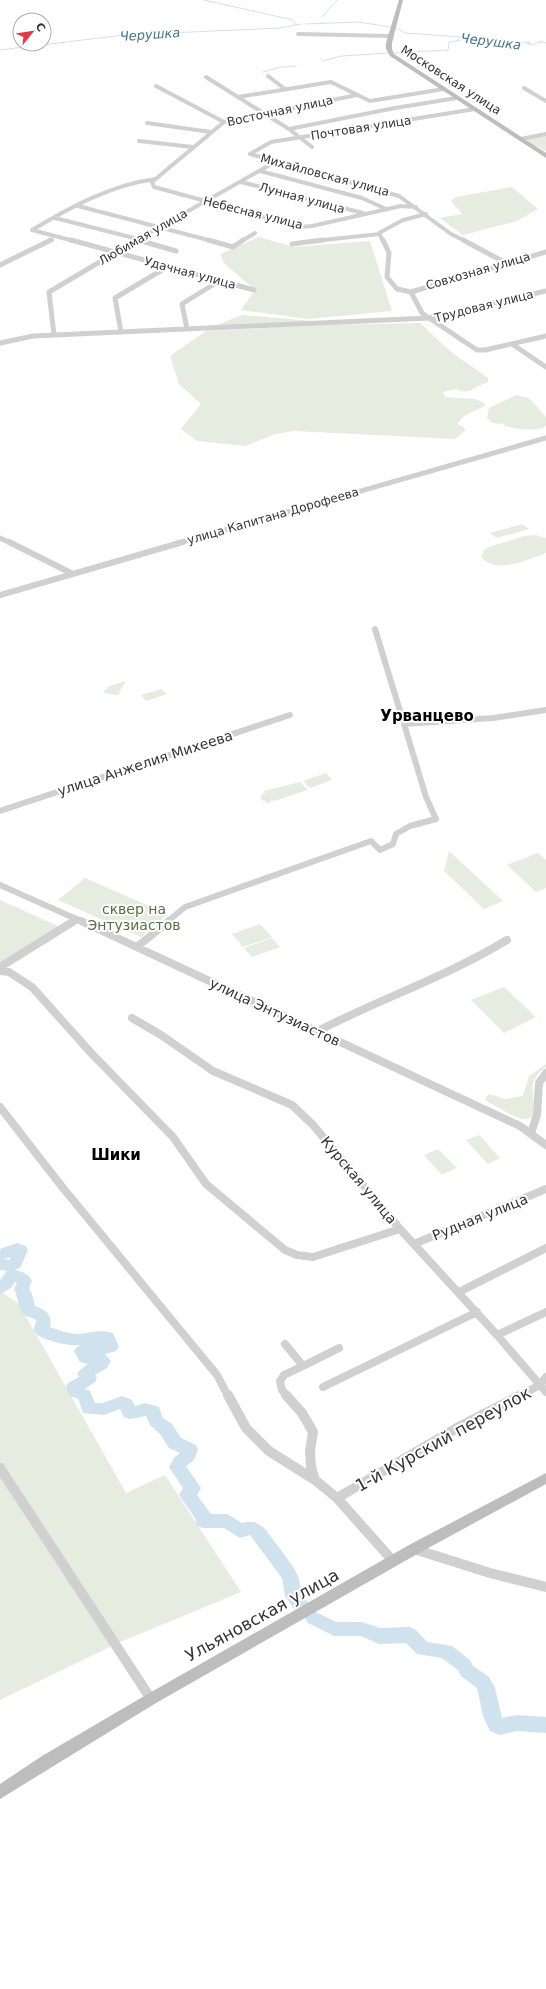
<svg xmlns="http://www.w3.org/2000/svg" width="546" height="1989" font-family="'DejaVu Sans',sans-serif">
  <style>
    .green { fill: #e6ecdf }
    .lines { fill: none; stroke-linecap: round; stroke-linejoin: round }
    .stream { stroke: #cfe2ee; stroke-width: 1 }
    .river { fill: #cfe2ee; fill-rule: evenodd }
    .street-far4 { stroke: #d0d0d0; stroke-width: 4 }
    .street-far3 { stroke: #d0d0d0; stroke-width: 5 }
    .street-far2 { stroke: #d0d0d0; stroke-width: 6 }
    .street-far1 { stroke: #d0d0d0; stroke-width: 8 }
    .street { stroke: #d0d0d0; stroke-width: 10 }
    .secondary { fill: #bdbdbd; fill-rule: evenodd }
    .labels { text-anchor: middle; stroke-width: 4; stroke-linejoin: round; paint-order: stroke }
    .far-street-label { font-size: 12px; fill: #333; stroke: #fff }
    .far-water-label { font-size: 13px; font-style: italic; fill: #3f7597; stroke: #fff }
    .street-label { font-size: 14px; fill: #333; stroke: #fff }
    .park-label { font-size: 14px; fill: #56703f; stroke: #fff }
    .neighbourhood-label { font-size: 15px; font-weight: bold; fill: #000; stroke: #fff }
    .near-street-label { font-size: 17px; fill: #333; stroke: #fff }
  </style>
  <rect width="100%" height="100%" fill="#fff"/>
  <!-- green -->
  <path class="green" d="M546,135V151L528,142V139Z
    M512,187L538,209L517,221L463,235L440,218L462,214L451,201L456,197Z
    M259,237L294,247L370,241L392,311L309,319L241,310L255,290L225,264L220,254Z
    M242,315L313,321L204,330Z
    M420,323L451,352L488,378V382C475,386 469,396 456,389L443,392L445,397L475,399L484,403L485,406L464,416L457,424L463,427L466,430L455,439L294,431L275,434L245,446L197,441L181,429L201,404L179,384L170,356L206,331L329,325Z
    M516,395L529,398L546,417V426C535,433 515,428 503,426L505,424L492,423L487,418L489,408Z
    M522,524L529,529L497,538L490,533Z
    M535,535L546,538V553C528,559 495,576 481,556L484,550L489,547L524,536Z
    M126,681L118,695L103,693L109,686Z
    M161,689L167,694L146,701L141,695Z
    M326,773L332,780L310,788L303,781Z
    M300,782L308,790L274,801L272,800L269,803L264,802L266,799L263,801L261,799V795L265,793L264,791Z
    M449,851L503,901L484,909L444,871Z
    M538,853L546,860V888L536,892L507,865Z
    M85,878L168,914L141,937L58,900Z
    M0,900L60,927L0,965Z
    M260,924L272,937L243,947L232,934Z
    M272,938L280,947L252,957L244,948Z
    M504,987L536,1017L504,1033L471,1000Z
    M546,1064V1067C540,1071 535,1077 533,1084C530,1093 542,1123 522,1119C511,1116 499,1107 488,1102L485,1099L489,1094L505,1099L523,1096L529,1076Z
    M479,1135L500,1158L488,1164L466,1140Z
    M438,1149L457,1168L442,1175L424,1155Z
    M0,1291L19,1304L126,1493L165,1475L241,1592L120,1642L0,1700Z"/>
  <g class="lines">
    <!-- stream -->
    <path class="stream" d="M204,0L293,20L296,25
      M322,17L337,0
      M306,24L359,22L390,27
      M397,28L405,33L460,37L457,41C469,37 475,41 487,41L482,39L496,40L491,43L504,45L530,42L527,43L534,45L537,42L541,43L540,41L546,43
      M512,44L514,46L513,50
      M504,47L509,46
      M0,50L124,35L280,28L301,24
      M394,53L448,50L449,42L457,41
      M322,61L342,56L388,53
      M263,72L281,67L296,66"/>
    <!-- river -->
    <path class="river" d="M17,1243L26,1246L28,1250L20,1268L14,1270C22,1271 29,1274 32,1281L29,1288L32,1294L35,1306C46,1310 53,1315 50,1327C59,1330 68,1334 78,1334C91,1333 101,1329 113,1333L119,1347L116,1351L105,1354L111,1361L107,1368L95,1375L97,1378L95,1382L85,1389L90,1391L95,1403H103L122,1396L132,1400L135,1406L145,1403L159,1407L163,1418L172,1424L181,1438L196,1445L198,1450L194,1460L186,1466L201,1488L197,1495L211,1514H227L242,1523C252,1520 258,1522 266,1530L294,1568L299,1579L302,1594L309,1604L306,1609L300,1611L294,1609L285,1596L282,1578L250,1535L240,1538L224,1528H203L197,1526L195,1518L179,1495L183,1488L169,1467L174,1458L180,1453L169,1448L160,1434L150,1425L146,1416L130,1419L124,1417L120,1409L104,1415L83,1413L78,1399L70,1396L66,1387L68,1383L79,1377L77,1374L80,1370L88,1364L80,1362L74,1351L77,1347L81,1345C72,1347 36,1340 34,1330C34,1327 36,1323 36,1320C32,1317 26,1317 22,1313C20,1311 17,1294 14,1289L17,1283L15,1282L11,1288L0,1294V1280L7,1271L0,1270V1249ZM11,1257L9,1260L4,1259Z
      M314,1611L336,1622H362L380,1628L410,1627L416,1630L427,1642L452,1646L470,1660L473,1666L489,1677L495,1688L502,1718L516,1715L546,1717V1733L516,1731L500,1735L490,1731L483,1716L477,1688L461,1676L458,1670L442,1658L417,1654L406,1643L379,1644L361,1636H334L308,1623L305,1618L308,1613Z"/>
    <!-- street-far4 -->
    <path class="street-far4" d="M298,34L391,36
      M268,76L285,89
      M206,77L289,129L312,147
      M156,86L224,122
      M524,88L546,101
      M357,95L224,122L152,182L154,187L300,227L312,226L401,206L416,207
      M238,97L331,82L370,101L444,89
      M147,123L211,132
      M289,129L395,108L457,98
      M521,139L546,134
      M139,141L193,147
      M250,154L399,196L451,234L465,241
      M250,154L271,142L475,109
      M260,171L362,198L386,209
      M241,182L363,213
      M78,206L212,241
      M55,218L138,239
      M32,230L74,241
      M32,230C71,207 110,185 156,179
      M136,240L141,241
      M49,241L52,240
      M135,241L275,162
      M242,241L255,233
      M314,241L380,234
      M383,241L379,233L403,220L426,214"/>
    <!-- street-far3 -->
    <path class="street-far3" d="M71,240L254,290
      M138,240L176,251
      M208,240L233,247L243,240
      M383,240L389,253L387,277L397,289L411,292
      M463,240L506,263
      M292,244L323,240
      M0,265L51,240
      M546,291L429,318L477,350H485L546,336
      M411,292L546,252
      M411,292L422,313L429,318
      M187,329L182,304L219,281
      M121,332L115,298L167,267
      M54,335L49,292L137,240
      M0,343L33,336L429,318
      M512,344L546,367
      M0,538L11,543
      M179,543L546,438"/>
    <!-- street-far2 -->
    <path class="street-far2" d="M9,542L71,573
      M0,595L183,542
      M375,629L404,724L493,718L546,710
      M0,811L290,715
      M0,885L83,922
      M73,922L77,919
      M167,922L185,907L371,841L380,850L393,844L396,834L410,826L436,819L426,797L404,724"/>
    <!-- street-far1 -->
    <path class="street-far1" d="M81,921L520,1126L546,1145
      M138,946L169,921
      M0,967L74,921
      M0,971L9,972L32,987L92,1054L173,1137L206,1184L285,1250L297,1255L313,1257L400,1229
      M132,1018L161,1035L213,1071L292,1105L313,1125L400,1229L497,1335L546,1392
      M316,1032C379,999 446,977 507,940
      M0,1107L63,1188L217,1375L228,1396
      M531,1133L537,1115L539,1083L546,1073
      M414,1244L546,1189
      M459,1292L546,1248
      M497,1335L546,1312
      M285,1344L303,1366L284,1375L280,1381L282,1390L287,1396
      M303,1366L339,1348
      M323,1387L477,1312
      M519,1396L540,1385L546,1377"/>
    <!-- street -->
    <path class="street" d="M228,1395L246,1428L269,1451L315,1480L337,1498L393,1561
      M286,1395L302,1413L313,1432L310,1451L311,1467L315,1480
      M0,1468L151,1699
      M337,1498L457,1428L521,1395
      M414,1549L490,1573L546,1587"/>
    <!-- secondary -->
    <path class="secondary" d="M399,0H403L392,43V49L394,54L546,153V158L390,56L386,49V43Z
      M546,1473V1484L419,1553L156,1703L0,1799V1784L42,1756L146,1695L409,1545Z"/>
  </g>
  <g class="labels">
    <!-- far-street labels -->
    <g class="far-street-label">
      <text transform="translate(451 80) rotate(33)" y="4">Московская улица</text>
      <text transform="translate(280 111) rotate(-12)" y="4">Восточная улица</text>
      <text transform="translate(361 128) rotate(-9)" y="4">Почтовая улица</text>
      <text transform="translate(325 175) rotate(15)" y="4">Михайловская улица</text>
      <text transform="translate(302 198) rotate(15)" y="4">Лунная улица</text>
      <text transform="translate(253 213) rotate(14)" y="4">Небесная улица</text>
      <text transform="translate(143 237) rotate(-30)" y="4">Любимая улица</text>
      <text transform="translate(478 271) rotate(-16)" y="4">Совхозная улица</text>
      <text transform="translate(190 273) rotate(15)" y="4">Удачная улица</text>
      <text transform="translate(484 306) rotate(-14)" y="4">Трудовая улица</text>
      <text transform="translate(273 516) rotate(-16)" y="4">улица Капитана Дорофеева</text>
    </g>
    <!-- far-water labels -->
    <g class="far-water-label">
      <text transform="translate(150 34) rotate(-4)" y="5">Черушка</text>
      <text transform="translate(491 41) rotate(7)" y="5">Черушка</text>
    </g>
    <!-- street labels -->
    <g class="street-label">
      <text transform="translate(145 763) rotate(-18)" y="5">улица Анжелия Михеева</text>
      <text transform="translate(275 1012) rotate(25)" y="5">улица Энтузиастов</text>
      <text transform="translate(359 1180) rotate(50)" y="5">Курская улица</text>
      <text transform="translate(480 1217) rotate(-22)" y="5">Рудная улица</text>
    </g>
    <!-- park labels -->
    <g class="park-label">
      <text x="134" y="914">сквер на<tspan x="134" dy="16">Энтузиастов</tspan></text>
    </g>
    <!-- neighbourhood labels -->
    <g class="neighbourhood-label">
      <text x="427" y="721">Урванцево</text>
      <text x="116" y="1160">Шики</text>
    </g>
    <!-- near-street labels -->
    <g class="near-street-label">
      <text transform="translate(443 1439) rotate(-29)" y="6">1-й Курский переулок</text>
      <text transform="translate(262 1615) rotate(-29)" y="6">Ульяновская улица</text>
    </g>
  </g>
  <!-- north arrow -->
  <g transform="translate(32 32) rotate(60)"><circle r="19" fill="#ffffff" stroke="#adadad"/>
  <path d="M0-3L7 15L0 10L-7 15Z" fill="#e63946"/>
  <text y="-6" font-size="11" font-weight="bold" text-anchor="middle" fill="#333333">С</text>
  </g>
</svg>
